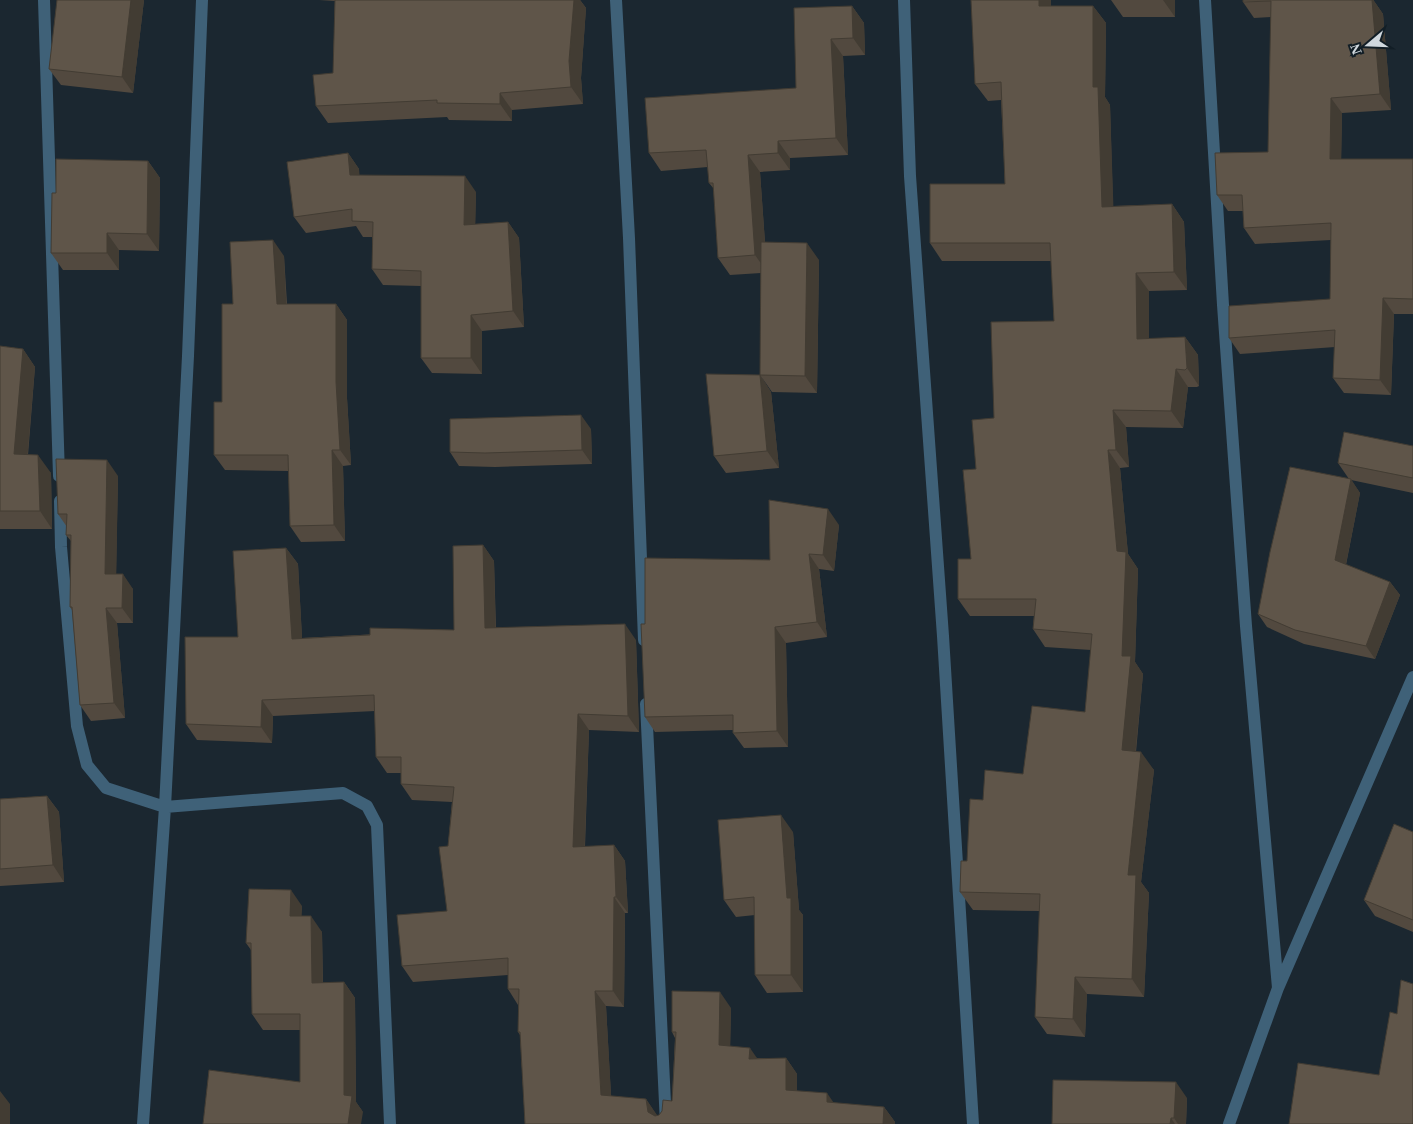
<svg xmlns="http://www.w3.org/2000/svg" width="1413" height="1124" font-family="'Times New Roman',serif">
  <style>
    .lines { fill: none; stroke-linecap: round; stroke-linejoin: round }
    .minor { stroke: #3f6178; stroke-width: 12 }
    .wall { fill: #52493f }
    .shaded-wall { fill: #423c33 }
    .building { fill: #5f5549; stroke: #423c33 }
  </style>
  <rect width="100%" height="100%" fill="#1b2730"/>
  <g class="lines">
    <!-- minor -->
    <path class="minor" d="M44,0L59,476
      M616,0L629,238L644,640
      M904,0L910,176L943,636L973,1124
      M1205,0L1223,305L1246,626L1278,988
      M60,501L61,547L77,726L87,765L106,788L165,807L343,793L367,806L377,825L390,1124
      M646,704L666,1124
      M143,1124L165,807L188,356L202,0
      M1229,1124L1278,988L1413,677"/>
  </g>
  <!-- wall -->
  <path class="wall" d="M144,0L133,93L61,85L49,69Z
    M319,0H580L586,8L581,78L583,104L512,110V121L449,120L447,117L328,123L316,106L333,73L335,1Z
    M1051,0V6H1093L1106,23L1105,97L1110,105L1113,206L1172,204L1184,222L1187,290L1149,291V339L1185,337L1198,355L1199,386L1197,387H1188L1183,428L1126,427L1129,467L1120,468L1128,554L1138,569L1135,662L1143,674L1136,752L1154,770L1141,882L1149,893L1144,997L1087,994L1085,1037L1047,1034L1035,1017L1040,911L973,910L960,892L967,861L983,800L1023,774L1085,712L1091,650L1045,647L1033,629L1034,616H970L958,599L971,559L976,469L994,418L1054,321L1051,261H942L930,243L1005,184L1001,100L988,101L975,84Z
    M1111,0H1175V17H1123Z
    M1243,0H1374V1L1383,14L1391,110L1342,113L1341,159H1413V314H1394L1391,395L1344,393L1333,378L1335,347L1240,354L1229,338L1330,299L1331,240L1255,244L1244,228L1243,211H1228L1217,195L1268,152L1271,17L1254,18L1243,2Z
    M852,6L864,23L865,55L843,56L848,155L790,158V170L760,172L765,242L819,260L817,393L772,392L760,375L761,273L730,275L718,258L714,189L709,183L708,167L661,171L649,153L796,88Z
    M348,153L359,169V175L476,192L475,224L508,222L519,238L524,327L482,331V374L432,373L421,358V286L383,285L372,269V237H363L356,226L306,233L294,217Z
    M148,161L160,178L159,251L119,250V270H63L51,253L56,193Z
    M284,256L287,304H336L347,320V398L351,465L343,466L345,541L301,542L290,526L289,471L225,470L214,455L222,402L233,304Z
    M0,346L23,349L35,367L28,455L51,473L52,529H0Z
    M760,375L771,392L779,468L726,473L714,456Z
    M591,429L592,464L495,467L459,466L450,452Z
    M1413,446V493L1351,480L1360,493L1346,565L1390,582L1400,595L1375,659L1304,644L1267,627L1258,614L1349,479L1338,463Z
    M118,476L116,574L133,589V623H117L125,718L91,721L80,705L72,610L70,607L71,541L66,535L67,527L58,514Z
    M839,525L834,571L819,569L827,637L786,643L788,747L744,748L733,733V730L655,732L645,717L770,560Z
    M483,545L494,561L496,628L636,640L639,732L589,730L585,847L614,845L625,861L628,913H625L624,1007L606,1006L611,1096L646,1099L657,1116L659,1115L672,1101L675,1038L672,1032L731,1008L730,1046L757,1058H786L797,1074V1091L834,1103L884,1107L895,1122L525,1124L520,1035L518,1032V1005L508,989V975L413,982L402,966L447,911L448,846L452,802L412,800L401,784V773H387L376,757L375,711L273,716L272,743L197,740L186,724L238,637L286,548L298,564L302,638L454,630Z
    M47,796L59,812L64,882L0,886V799Z
    M793,832L799,910L803,915V992L767,993L755,975V915L736,917L724,900Z
    M1413,832V932L1375,916L1364,900Z
    M302,906L301,916L322,932L323,983L344,982L355,998L356,1102L363,1112L300,1082V1030H263L252,1014L251,950L246,943Z
    M1187,1098L1186,1124H1052Z"/>
  <!-- shaded-wall -->
  <path class="shaded-wall" d="M131,0H144L133,93L122,77Z
    M574,0H580L586,8L581,78L583,104L571,87L569,61Z
    M1039,0H1051V23L1039,6Z
    M1163,0H1175V17Z
    M1365,0H1374V1L1383,14L1391,110L1380,94Z
    M852,6L864,23L865,55L853,38Z
    M1093,6L1106,23L1105,97L1110,105L1114,224L1102,207L1093,87Z
    M831,39L843,56L848,155L836,138Z
    M500,93L512,110V121L500,104Z
    M1331,98L1342,113L1341,175L1330,159Z
    M778,141L790,158V170L778,153Z
    M348,153L359,169L361,191L350,175Z
    M748,155L760,172L767,272L755,255Z
    M148,161L160,178L159,251L147,234Z
    M465,176L476,192L475,241L464,225Z
    M1172,204L1184,222L1187,290L1174,272Z
    M508,222L519,238L524,327L513,311Z
    M107,233L119,250V270L107,253Z
    M273,240L284,256L287,319L277,304Z
    M807,243L819,260L817,393L805,376Z
    M1136,273L1149,291V357L1137,339Z
    M1383,298L1394,314L1391,395L1380,380Z
    M336,304L347,320V398L351,465L340,450L336,382Z
    M471,315L482,331V374L471,358Z
    M1185,337L1198,355L1199,386L1187,368Z
    M23,349L35,367L26,473L14,454Z
    M1176,369L1188,387L1183,428L1171,411Z
    M760,375L771,392L779,468L767,451Z
    M1113,410L1126,427L1129,467L1116,450Z
    M581,415L591,429L592,464L582,450Z
    M332,450L343,466L345,541L334,525Z
    M1108,450L1120,468L1128,554L1138,569L1135,662L1143,674L1134,767L1122,750L1117,551Z
    M38,455L51,473L52,529L40,511Z
    M107,460L118,476L116,589L105,574Z
    M1351,479L1360,493L1344,574L1335,560Z
    M828,509L839,525L834,571L823,555Z
    M483,545L494,561L496,644L485,628Z
    M286,548L298,564L303,655L292,639Z
    M809,554L819,569L827,637L817,622Z
    M123,574L133,589V623L122,608Z
    M1390,582L1400,595L1375,659L1366,646Z
    M106,608L117,623L125,718L114,703Z
    M625,624L636,640L639,732L628,716Z
    M775,627L786,643L788,747L777,731Z
    M262,700L273,716L272,743L261,727Z
    M578,714L589,730L584,863L573,847Z
    M1141,752L1154,770L1141,882L1149,893L1144,997L1132,979L1128,875Z
    M47,796L59,812L64,882L53,865Z
    M781,815L793,832L799,910L803,915V992L791,975L787,898Z
    M614,845L625,861L628,913L616,897Z
    M291,890L302,906L301,932L290,916Z
    M614,897L625,913L624,1007L613,991Z
    M311,916L322,932L323,999L312,983Z
    M1075,977L1087,994L1085,1037L1073,1019Z
    M344,982L355,998L356,1102L363,1112L361,1124H348L344,1095Z
    M595,991L606,1006L612,1111L601,1095Z
    M720,992L731,1008L730,1061L719,1045Z
    M750,1048L761,1064L749,1059Z
    M786,1058L797,1074V1106L786,1090Z
    M1176,1082L1187,1098L1186,1124H1178L1174,1118Z
    M0,1091L10,1104V1124H0Z
    M827,1093L838,1109L827,1102Z
    M646,1099L657,1115L658,1124L648,1112Z
    M884,1107L895,1122V1124H883Z
    M1171,1118L1175,1124H1170Z"/>
  <!-- building -->
  <path class="building" d="M57,0H131L122,77L49,69Z
    M335,0H574L569,61L571,87L500,93V104L437,103V100L316,106L313,75L333,73Z
    M971,0H1039V6H1093V87H1098L1102,207L1172,204L1174,272L1136,273L1137,339L1185,337L1187,368L1185,370L1176,369L1171,411L1113,410L1116,450H1108L1117,551L1126,552L1122,656H1131L1122,750L1141,752L1128,875H1136L1132,979L1075,977L1073,1019L1035,1017L1040,894L960,892L961,861H967L970,799L983,800L985,770L1023,774L1032,706L1085,712L1092,634L1033,629L1036,599H958V559H971L963,470L976,469L972,420L994,418L991,322L1054,321L1050,243H930V184H1005L1001,82L975,84Z
    M1243,0H1372L1380,94L1331,98L1330,159H1413V299L1383,298L1380,380L1333,378L1335,330L1229,338V306L1330,299L1331,223L1244,228L1242,195H1217L1215,153L1268,152L1271,1L1243,2Z
    M852,6L853,38L831,39L836,138L778,141V153L748,155L755,255L718,258L713,183H709L706,150L649,153L645,98L796,88L794,8Z
    M348,153L350,175L465,176L464,225L508,222L513,311L471,315V358H421V271L372,269L373,222L352,221V209L294,217L287,162Z
    M56,159L148,161L147,234L107,233V253H51L52,193H56Z
    M273,240L277,304H336V382L340,450H332L334,525L290,526L288,455H214V402H222V304H233L230,242Z
    M761,242L807,243L805,376L760,375Z
    M0,346L23,349L14,454L38,455L40,511H0Z
    M706,374L760,375L767,451L714,456Z
    M581,415L582,450L485,453L450,452V419Z
    M1344,432L1413,446V478L1338,463Z
    M56,459L107,460L105,574H123L122,608H106L114,703L80,705L72,607H70L71,535H66L67,514H58Z
    M1290,467L1351,479L1335,560L1390,582L1366,646L1295,630L1258,614L1270,552Z
    M769,500L828,509L823,555L809,554L817,622L775,627L777,731L733,733V715L645,717L641,624H645V558L770,560Z
    M483,545L485,628L625,624L628,716L578,714L573,847L614,845L616,897H614L613,991H595L601,1095L646,1099L648,1112L655,1116L659,1115L662,1111L663,1100L672,1101L676,1032H672V991L720,992L719,1045L750,1048L749,1059L786,1058V1090L827,1093V1102L884,1107L883,1124H525L520,1032H518L519,989H508V958L402,966L397,915L447,911L439,847L448,846L454,787L401,784V757H376L374,695L262,700L261,727L186,724L185,637H238L233,551L286,548L292,639L370,635V628L454,630L453,546Z
    M47,796L53,865L0,869V799Z
    M781,815L787,898H791V975H755L754,897L724,900L718,820Z
    M1394,824L1413,832V920L1364,900Z
    M249,889L291,890L290,916H311L312,983L344,982V1095L352,1096L348,1124H203L209,1070L300,1082V1014H252L251,943H246Z
    M1401,980L1413,984V1124H1289L1298,1063L1379,1075L1390,1012L1397,1014Z
    M1053,1080L1176,1082L1174,1118H1171L1170,1124H1052Z"/>
  <!-- north arrow -->
  <g transform="translate(1368 45) rotate(251)" stroke="#121e26" stroke-width="4" paint-order="stroke">
  <path d="M0-4L9 19L0 12L-9 19Z" fill="#d0d8de"/>
  <text y="-8" font-size="14" font-weight="bold" text-anchor="middle" fill="#d0d8de">N</text>
  </g>
</svg>
